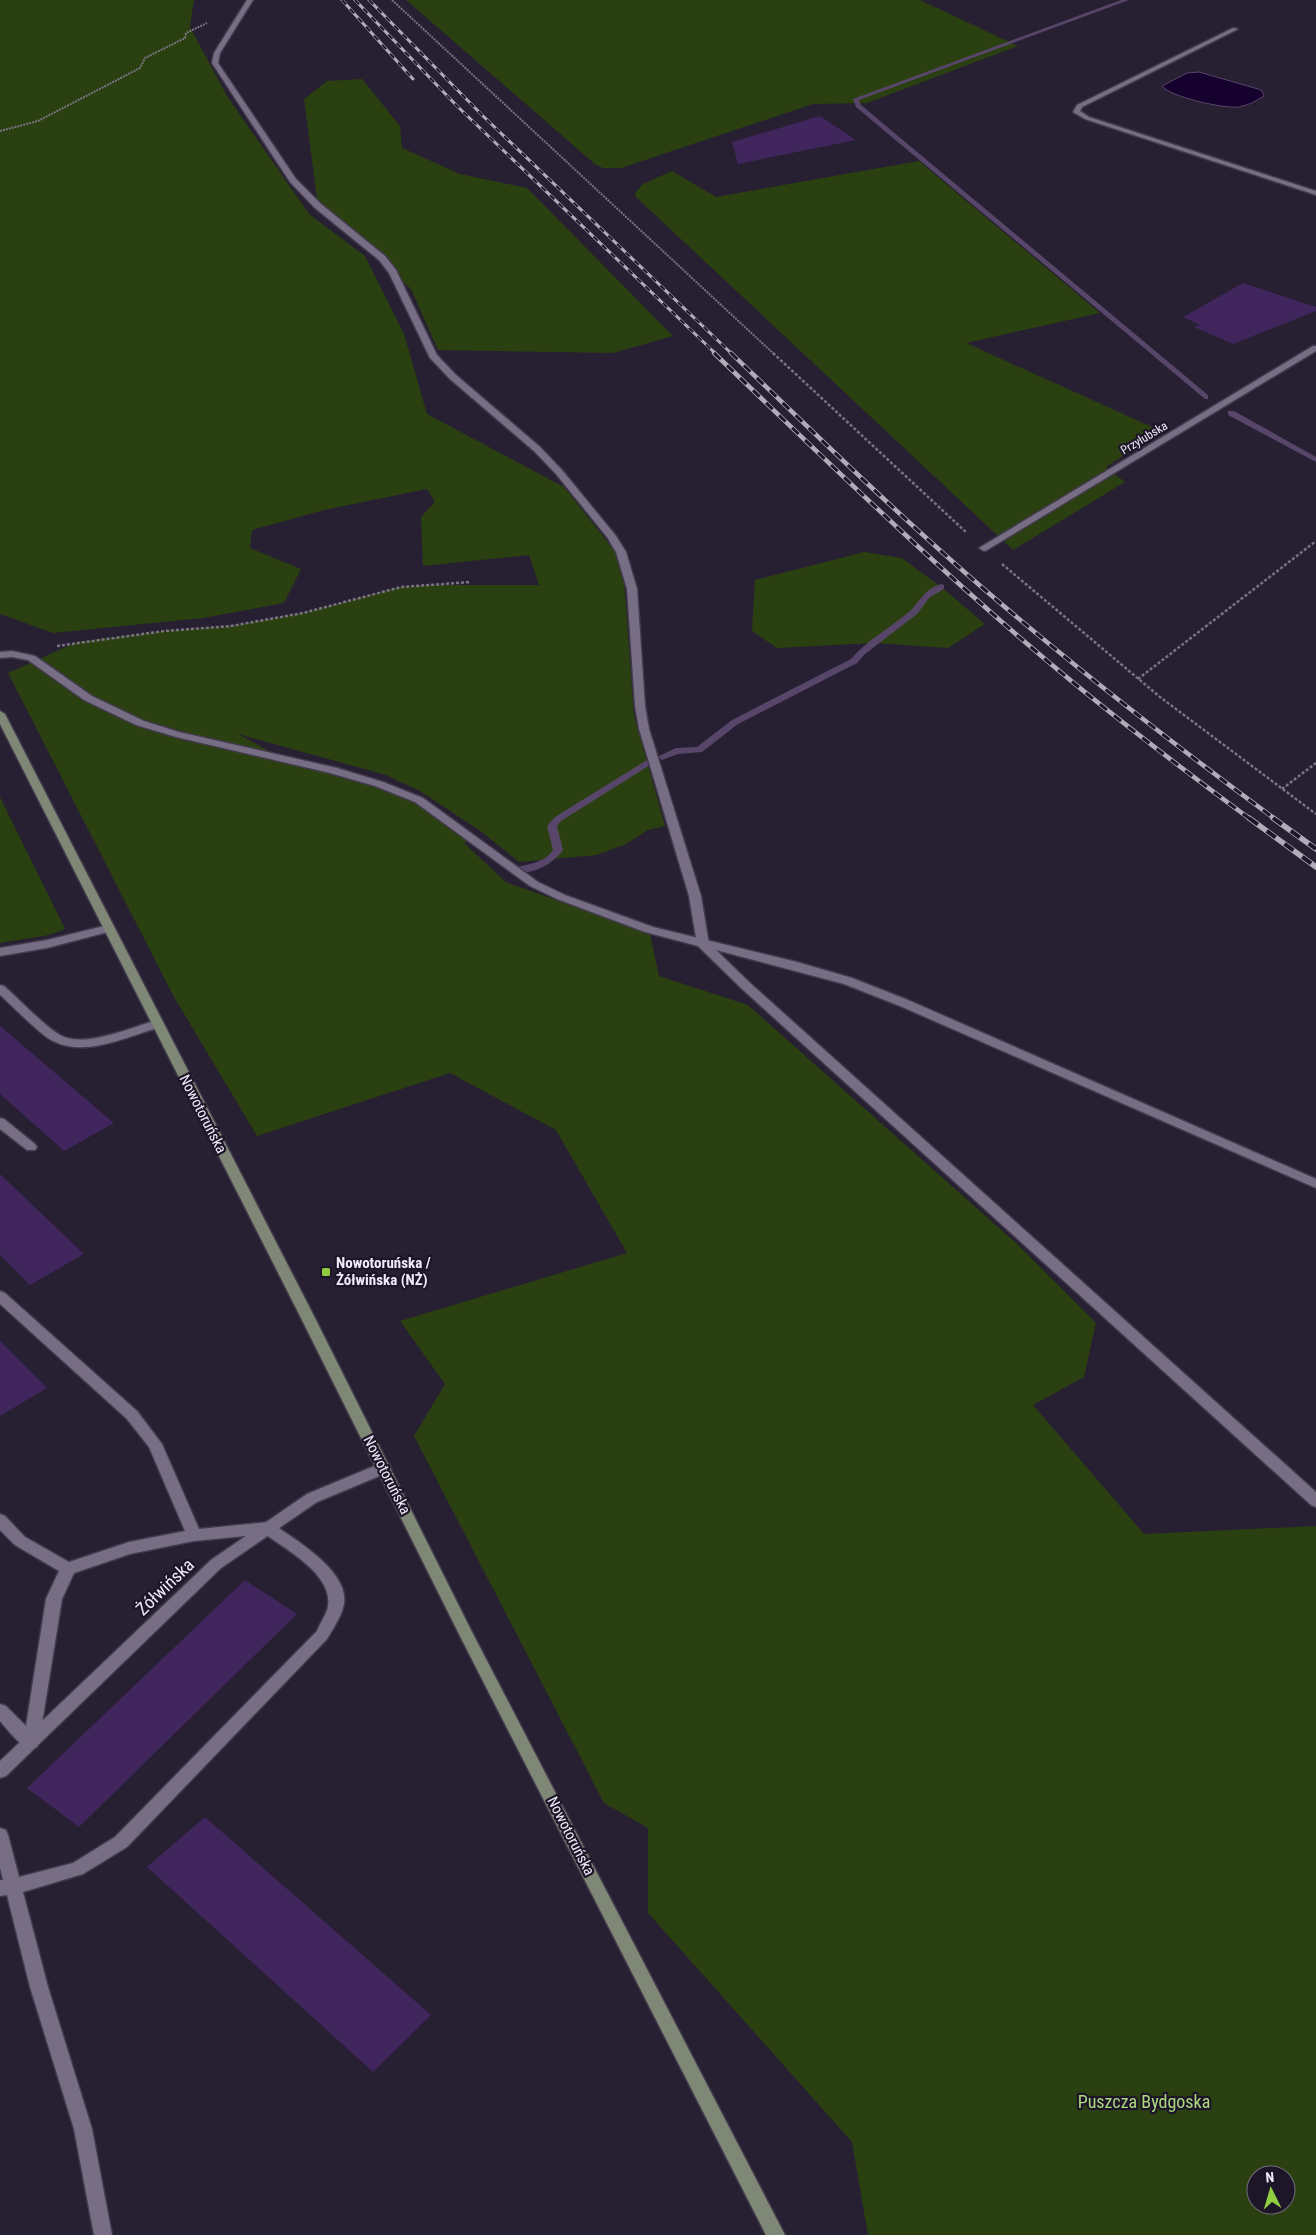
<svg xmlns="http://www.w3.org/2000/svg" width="1316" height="2235" font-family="'Roboto Condensed',sans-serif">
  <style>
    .green { fill: #2b4010; fill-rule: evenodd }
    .water { fill: #16002d; stroke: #57466a }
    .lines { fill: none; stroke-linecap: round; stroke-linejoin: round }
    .stream { fill: #57466a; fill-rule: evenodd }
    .building { fill: #41265e }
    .lane-casing { stroke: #413a4a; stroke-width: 3 }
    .street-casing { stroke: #413a4a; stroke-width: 3 }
    .secondary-casing { stroke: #413a4a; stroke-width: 3 }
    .path-far1 { stroke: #7a7384; stroke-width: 2; stroke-dasharray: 2 1; stroke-linecap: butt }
    .path { stroke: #7a7384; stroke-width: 2.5; stroke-dasharray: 3 2; stroke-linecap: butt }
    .lane { fill: #776e85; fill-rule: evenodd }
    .street { fill: #776e85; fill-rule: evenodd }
    .secondary { fill: #7f8876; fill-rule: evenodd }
    .rail-far2-casing { stroke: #b1acba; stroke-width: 3 }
    .rail-far1-casing { stroke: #b1acba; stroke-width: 4.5 }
    .rail-casing { stroke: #b1acba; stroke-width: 5.5 }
    .rail-far2 { stroke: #1d1528; stroke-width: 2; stroke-dasharray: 6; stroke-linecap: butt }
    .rail-far1 { stroke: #1d1528; stroke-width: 3; stroke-dasharray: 9; stroke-linecap: butt }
    .rail { stroke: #1d1528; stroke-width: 4; stroke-dasharray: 11; stroke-linecap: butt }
    .poi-dot { fill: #90cd40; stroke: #1d1528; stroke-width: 2 }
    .labels { text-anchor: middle; stroke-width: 4.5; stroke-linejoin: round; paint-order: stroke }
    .far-street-label { font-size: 12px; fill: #efeaf7; stroke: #1d1528 }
    .street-label { font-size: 15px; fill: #efeaf7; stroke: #1d1528 }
    .poi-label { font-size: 15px; font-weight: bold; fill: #efeaf7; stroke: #1d1528; text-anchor: start }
    .near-street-label { font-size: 18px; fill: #efeaf7; stroke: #1d1528 }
    .near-park-label { font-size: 18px; fill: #add97f; stroke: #1d1528 }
  </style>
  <rect width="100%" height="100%" fill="#271f32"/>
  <!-- green -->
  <path class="green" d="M0,0H194L190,27L227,96L309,214L365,256L404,334L427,414L564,487L618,555L624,581L634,716L665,826L648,830L626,844L597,855L519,862L482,832L420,791L386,775L238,734L280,757L333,770L419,800L470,837L464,843L506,882L650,934L659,976L748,1005L1016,1243L1096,1323L1084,1377L1033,1405L1144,1534L1316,1526V2235H868L852,2142L648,1913V1828L604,1803L414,1436L445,1384L400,1321L627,1253L556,1130L450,1073L257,1136L174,997L8,673L77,642L164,631L231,626L303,613L401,587L430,585H539L529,555L423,566L421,517L435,502L427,489L324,510L252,530L250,548L301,569L284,603L203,618L53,633L0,614ZM1256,2175H1286V2205H1256Z
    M406,0H920L1018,46L867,103L813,104L621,168H603L596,165Z
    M362,79L400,126L402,148L460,174L527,188L673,336L613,353L438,350L411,289L318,206L304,99L327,81Z
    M919,161L1100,313L966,343L1161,431L1106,467L1125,482L1013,550L636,197L635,193L643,184L672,171L716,197Z
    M864,552L902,558L941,587L985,624L948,648L874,643L777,648L752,631L755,580Z
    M0,797L65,929L49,935L0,943Z"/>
  <!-- water -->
  <path class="water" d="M1199,72L1258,89L1262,91L1264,96C1256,101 1249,105 1239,107C1225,109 1170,97 1162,86L1187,73Z"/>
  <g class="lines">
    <!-- stream -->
    <path class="stream" d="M1121,0H1129L859,100L861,105L1208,395V399H1205L856,107L853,99Z
      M1228,411H1234L1316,457V462L1228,415Z
      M941,584L944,585V589L930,597L917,614L865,654L857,663L738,724L702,752L678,754L662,760L657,757L676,748L697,747L732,720L851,659C867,640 890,628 909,612C921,601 923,590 941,584Z
      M647,760L650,761V765L561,821L557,826L563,850C552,865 531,876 512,872L511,870L512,868C528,864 543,864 553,850L547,826L555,817Z"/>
  </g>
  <!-- building -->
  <path class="building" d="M820,116L856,140L738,164L732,142Z
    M1243,283L1316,307V311L1233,344L1194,327L1200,325L1183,317Z
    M0,1026L114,1123L64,1151L0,1094Z
    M0,1174L84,1254L30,1285L0,1255Z
    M0,1341L47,1388L0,1416Z
    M245,1580L297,1614L79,1827L27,1788Z
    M205,1817L431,2015L373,2072L147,1867Z"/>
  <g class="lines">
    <!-- lane casing -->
    <g class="lane-casing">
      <path id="lane" d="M247,0H253L220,53L218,63L296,179L321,204L385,256L396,270L437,355L456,375L540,447L562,470L616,536L626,552L637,589L645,706L649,729L701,896L709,944L707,947H699L697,944L689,896L639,729L635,706L627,589L616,552L607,537L556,474L534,451L450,379L430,358L389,273L379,260L315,208L290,182L212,63L214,53Z
        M1233,28L1238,29L1082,107L1080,111L1089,117L1316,191V195L1085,119L1073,112L1077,105Z
        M108,925L114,929L112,931L47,948L0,956V948L47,940Z
        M0,985L4,986C20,1000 43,1025 60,1035C84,1049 132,1027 157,1020L163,1024L161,1027C128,1036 86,1058 53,1041C40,1035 13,1006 0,995Z
        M0,1118L4,1119L35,1144L37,1147L35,1150H27L0,1129Z
        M0,1291L5,1293L137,1411L162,1444L199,1529L268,1522L273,1524C297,1541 354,1574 343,1608C340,1619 332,1630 327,1639L127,1847L83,1874L23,1892L48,1987L92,2129L112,2235H94L74,2129L30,1987L7,1895L0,1896V1880H3L0,1868V1828L6,1830L8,1835L19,1877L73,1863L115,1837L317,1631C320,1623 327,1614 328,1606C333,1575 287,1550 265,1534L194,1541L130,1554L74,1573L62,1599L39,1742L37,1747C23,1752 9,1731 0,1721V1704L6,1706L26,1726L46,1599L59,1571L15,1545L0,1530V1514L5,1516L25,1537L69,1562L129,1542L185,1531L149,1447L127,1419L0,1304Z"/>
    </g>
    <!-- street casing -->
    <g class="street-casing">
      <path id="street" d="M1313,346H1316V351L987,550L984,551L979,548Z
        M12,651L35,656L92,696L144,721L179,732L337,768L383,782L423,798L538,882L565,895L653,927L797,962L852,978L908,1000L1316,1179V1188L900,1006L844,984L716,950L749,982L1316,1492V1507L1311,1505L741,988L698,946L645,932L557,899L530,886L415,802L375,786L330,773L176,737L136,725L84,700L28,660L12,657L0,658V652Z
        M384,1462L389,1464L391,1468L389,1472L317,1502L221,1568L6,1776L0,1778V1761L211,1560L307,1494Z"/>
    </g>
    <!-- secondary casing -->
    <g class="secondary-casing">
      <path id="secondary" d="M0,711L5,714L315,1318L472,1632L785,2235H766L462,1640L301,1318L0,724Z"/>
    </g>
    <!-- path-far1 -->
    <path class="path-far1" d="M392,0L774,354
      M0,131L38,121L140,68L145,58L185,38L186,33L207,23"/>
    <!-- path -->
    <path class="path" d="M773,353L967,533
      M1002,564L1160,697L1316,814
      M57,646L164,631L231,626L303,613L401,587L471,582
      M1138,679L1316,541
      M1282,789L1316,763"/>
    <!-- lane -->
    <use href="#lane" class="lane"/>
    <!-- street -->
    <use href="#street" class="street"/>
    <!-- secondary -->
    <use href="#secondary" class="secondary"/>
    <!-- rail-far2 casing -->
    <g class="rail-far2-casing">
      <path id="rail-far2" d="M342,0L413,79
        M355,0L458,107L716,354
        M369,0L483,116L732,354"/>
    </g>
    <!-- rail-far1 casing -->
    <g class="rail-far1-casing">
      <path id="rail-far1" d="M714,353C823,457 930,562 1045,659C1111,715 1181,768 1250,819
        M731,353C814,433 897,514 985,590C1078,670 1176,746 1275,819"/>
    </g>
    <!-- rail casing -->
    <g class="rail-casing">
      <path id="rail" d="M1249,818L1316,867
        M1273,818L1316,849"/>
    </g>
    <!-- rail-far2 -->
    <use href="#rail-far2" class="rail-far2"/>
    <!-- rail-far1 -->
    <use href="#rail-far1" class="rail-far1"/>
    <!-- rail -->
    <use href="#rail" class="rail"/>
  </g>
  <!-- markers -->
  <rect class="poi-dot" x="321" y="1267" width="10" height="10" rx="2.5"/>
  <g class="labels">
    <!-- far-street labels -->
    <g class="far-street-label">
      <text transform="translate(1144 438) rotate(-31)" y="4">Przyłubska</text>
    </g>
    <!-- street labels -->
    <g class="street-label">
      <text transform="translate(203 1114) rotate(63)" y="5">Nowotoruńska</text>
      <text transform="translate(387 1475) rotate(63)" y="5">Nowotoruńska</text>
      <text transform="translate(571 1836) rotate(63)" y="5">Nowotoruńska</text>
    </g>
    <!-- poi labels -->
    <g class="poi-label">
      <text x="336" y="1268">Nowotoruńska /<tspan x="336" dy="17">Żółwińska (NŻ)</tspan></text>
    </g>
    <!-- near-street labels -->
    <g class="near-street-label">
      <text transform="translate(165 1587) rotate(-44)" y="6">Żółwińska</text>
    </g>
    <!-- near-park labels -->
    <g class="near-park-label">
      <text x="1144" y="2108">Puszcza Bydgoska</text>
    </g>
  </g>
  <!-- north arrow -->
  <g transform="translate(1271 2190) rotate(355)"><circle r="24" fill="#1d1528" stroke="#716a7b"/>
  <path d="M0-4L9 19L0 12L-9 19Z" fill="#90cd40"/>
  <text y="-8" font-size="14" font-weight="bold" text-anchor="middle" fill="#efeaf7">N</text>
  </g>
</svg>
